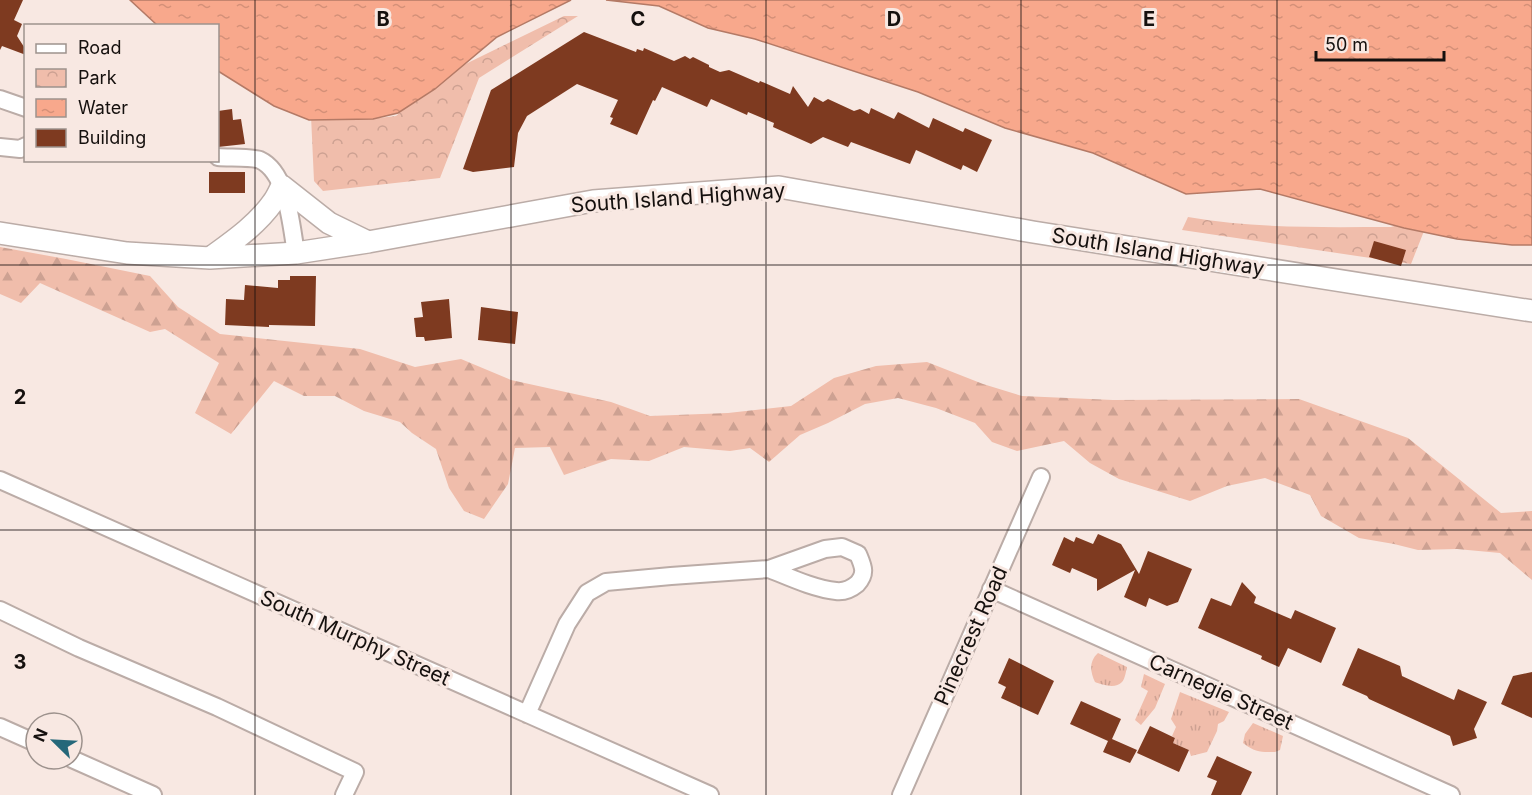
<svg xmlns="http://www.w3.org/2000/svg" width="1532" height="795" font-family="Inter,sans-serif">
  <style>
    .grass { fill: url(#grass-tufts) }
    .forest { fill: url(#forest-firs) }
    .park { fill: url(#park-crowns) }
    .water { fill: url(#water-ripples); stroke: #b47a66; stroke-width: 1.5 }
    .building { fill: #7e3a20 }
    .lines { fill: none; stroke-linecap: round; stroke-linejoin: round }
    .minor-casing { stroke: #bbaca7; stroke-width: 20 }
    .major-casing { stroke: #bbaca7; stroke-width: 24 }
    .minor { stroke: #fff; stroke-width: 16 }
    .major { stroke: #fff; stroke-width: 21 }
    .grid { fill: none; stroke: #15100e; stroke-width: 1.5; stroke-opacity: 0.55 }
    .labels { text-anchor: middle; stroke-width: 6; stroke-linejoin: round; paint-order: stroke }
    .street-label { font-size: 21px; fill: #15100e; stroke: #f8e8e2 }
    .grid-label { font-size: 20px; text-anchor: middle; font-weight: bold; fill: #15100e; stroke: #f8e8e2; stroke-width: 6; stroke-linejoin: round; paint-order: stroke }
  </style>
  <defs>
    <pattern id="grass-tufts" width="24" height="20" patternUnits="userSpaceOnUse" patternTransform="scale(1.5)"><rect width="24" height="20" fill="#f0bdab"/><path d="M3 7l-1-3M5 7V3M7 7l1-3M15 17l-1-3M17 17v-4M19 17l1-3" fill="none" stroke="#cda192"/></pattern>
    <pattern id="forest-firs" width="22" height="20" patternUnits="userSpaceOnUse" patternTransform="scale(1.5)"><rect width="22" height="20" fill="#f0bdab"/><path d="M5 1l3.5 6h-7zM16 11l3.5 6h-7z" fill="#cda192"/></pattern>
    <pattern id="park-crowns" width="20" height="18" patternUnits="userSpaceOnUse" patternTransform="scale(1.5)"><rect width="20" height="18" fill="#f0bdab"/><path d="M2 6a3 3 0 1 1 6 0M12 15a3 3 0 1 1 6 0" fill="none" stroke="#cda192"/></pattern>
    <pattern id="water-ripples" width="26" height="14" patternUnits="userSpaceOnUse" patternTransform="scale(1.5)"><rect width="26" height="14" fill="#f8a88c"/><path d="M2 4q2-2 4 0t4 0M15 11q2-2 4 0t4 0" fill="none" stroke="#d49078"/></pattern>
  </defs>
  <rect width="100%" height="100%" fill="#f8e8e2"/>
  <!-- grass -->
  <path class="grass" d="M1098,653L1127,667C1126,671 1125,679 1122,682C1116,689 1102,685 1095,682C1090,672 1089,661 1098,653Z
    M1144,674L1165,684L1155,708L1141,725L1135,720L1148,691L1141,687Z
    M1180,692L1229,712L1224,721L1218,724L1217,731L1207,752L1191,756L1189,750L1173,743L1175,738L1172,736L1176,727L1171,719Z
    M1253,723L1283,736L1280,750L1275,752C1272,752 1269,752 1265,752C1257,752 1249,748 1243,743L1245,734Z"/>
  <!-- forest -->
  <path class="forest" d="M0,247L66,259L150,276L178,307L220,334L360,349L415,367L461,359L511,380L611,402L650,416L728,413L791,406L834,378L876,366L927,362L983,384L1022,396L1113,400L1299,399L1408,438L1501,513L1532,511V580L1500,553L1457,549L1418,550L1394,544L1359,538L1321,516L1310,495L1265,478L1227,486L1190,501L1119,479L1090,463L1064,441L1017,451L992,442L975,423L936,408L898,398L865,404L828,423L800,435L769,462L750,448L730,451L684,447L649,461L611,459L564,475L550,447L515,448L508,484L484,519L464,511L449,488L436,449L412,433L400,422L364,411L335,396H304L274,381L231,434L195,413L219,363L165,329L150,332L40,283L21,303L0,294Z"/>
  <!-- park -->
  <path class="park" d="M564,16H578L479,78L440,178L323,191L314,181L311,116L321,118H379L396,116L437,78Z
    M1188,217C1255,229 1323,227 1391,227L1405,223L1428,221L1411,264L1182,230Z"/>
  <!-- water -->
  <path class="water" d="M130,0H571L497,37L435,89L398,113L373,119L309,120L274,106L218,71V26L157,25Z
    M606,0H1532V245H1512L1457,239L1404,228L1260,189L1186,194L1093,153L1005,128L918,92L755,39L708,28L659,6Z"/>
  <!-- building -->
  <path class="building" d="M0,0H23L14,20L22,24L17,36L26,50V55L2,46L0,50Z
    M584,32L636,52L637,49L643,51L644,48L674,61L685,56L690,59L693,57L709,65V67L720,72L729,70L759,83L760,81L790,94L793,86L808,107L814,97L823,102L828,99L854,111L860,109L869,114L871,108L894,119L898,112L929,128L933,118L963,132L965,128L992,140L977,172L963,165L961,170L916,150L910,164L851,142L848,147L823,137L811,144L773,127L774,123L748,112L747,115L711,99L707,107L662,87L655,101L653,100L637,135L610,124L613,118L610,117L618,100L577,84L527,116L518,133L514,167L473,172L463,169L491,90Z
    M232,109L233,120L241,119L245,144L218,147V111Z
    M209,172H245V193H209Z
    M1374,241L1406,250L1401,266L1369,257Z
    M290,276H316L315,326L269,325V327L225,325L226,299L244,300L245,285L278,288V280H290Z
    M449,299L452,338L425,341L424,337H416L414,318L423,317L421,302Z
    M481,307L518,312L515,344L478,340Z
    M1098,534L1121,544L1139,574L1148,551L1192,569L1178,602L1167,606L1149,598L1146,607L1124,597L1135,570L1097,591V579L1072,568L1070,573L1052,565L1064,537L1074,542L1076,537L1093,544Z
    M1242,582L1256,597L1254,603L1291,619L1295,610L1336,628L1321,663L1288,648L1279,667L1261,659L1262,656L1198,628L1211,598L1231,606Z
    M1358,648L1400,666L1402,676L1454,700L1458,689L1487,702L1474,729L1477,738L1453,746L1450,736L1369,699L1367,696L1342,685Z
    M1009,658L1054,681L1038,715L1001,698L1006,687L998,683Z
    M1532,672V718L1501,704L1513,676Z
    M1081,701L1121,719L1112,739L1137,750L1130,763L1103,752L1108,741L1070,724Z
    M1150,726L1175,738L1173,743L1189,750L1179,772L1137,753Z
    M1217,756L1252,772L1241,795H1211L1217,781L1207,777Z"/>
  <g class="lines">
    <!-- minor casing -->
    <g class="minor-casing">
      <path id="minor" d="M0,99L26,108
        M0,147L20,149L26,146
        M218,157C227,158 253,157 260,160C288,173 291,226 296,253
        M0,480L710,795
        M991,589L1451,795
        M0,610L79,648L217,707L355,772L344,795
        M527,714L567,624L587,593L606,582L671,576L769,569L825,549L842,547L858,554C863,566 867,573 857,584C851,589 844,592 836,591C815,589 789,577 769,569
        M0,727L36,743
        M72,759L153,795
        M901,795L1041,477"/>
    </g>
    <!-- major casing -->
    <g class="major-casing">
      <path id="major" d="M0,233L127,253L210,258L296,253L368,242L593,201L779,187L1033,232L1532,311
        M210,258C232,242 257,225 273,202C277,197 279,191 282,186L329,223L368,242"/>
    </g>
    <!-- minor -->
    <use href="#minor" class="minor"/>
    <!-- major -->
    <use href="#major" class="major"/>
  </g>
  <!-- grid -->
  <path class="grid" d="M255,0V795M511,0V795M766,0V795M1021,0V795M1277,0V795M0,265H1532M0,530H1532"/>
  <g class="labels">
    <!-- street labels -->
    <g class="street-label">
      <text transform="translate(678 198) rotate(-4)" y="7">South Island Highway</text>
      <text transform="translate(1158 252) rotate(9)" y="7">South Island Highway</text>
      <text transform="translate(971 636) rotate(-66)" y="7">Pinecrest Road</text>
      <text transform="translate(355 638) rotate(24)" y="7">South Murphy Street</text>
      <text transform="translate(1221 692) rotate(24)" y="7">Carnegie Street</text>
    </g>
  </g>
  <g class="grid-label">
    <text x="383" y="26">B</text>
    <text x="638" y="26">C</text>
    <text x="894" y="26">D</text>
    <text x="1149" y="26">E</text>
    <text x="20" y="404">2</text>
    <text x="20" y="669">3</text>
  </g>
  <!-- legend -->
  <rect x="24" y="24" width="195" height="138" fill="#f8e8e2" stroke="#9d928d" stroke-width="1.5"/>
  <rect x="36" y="44" width="30" height="9" fill="#ffffff" stroke="#9d928d" stroke-width="1.5"/>
  <text x="78" y="54" font-size="18" fill="#15100e">Road</text>
  <rect x="36" y="69" width="30" height="18" fill="url(#park-crowns)" stroke="#9d928d" stroke-width="1.5"/>
  <text x="78" y="84" font-size="18" fill="#15100e">Park</text>
  <rect x="36" y="99" width="30" height="18" fill="url(#water-ripples)" stroke="#9d928d" stroke-width="1.5"/>
  <text x="78" y="114" font-size="18" fill="#15100e">Water</text>
  <rect x="36" y="129" width="30" height="18" fill="#7e3a20" stroke="#9d928d" stroke-width="1.5"/>
  <text x="78" y="144" font-size="18" fill="#15100e">Building</text>
  <!-- north arrow -->
  <g transform="translate(54 741) rotate(294)"><circle r="28" fill="#f8e8e2" stroke="#9d928d" stroke-width="1.5"/>
  <path d="M0-4.5L10 22L0 15L-10 22Z" fill="#25687a"/>
  <text y="-9" font-size="16" font-weight="bold" text-anchor="middle" fill="#15100e">N</text>
  </g>
  <!-- scale -->
  <path d="M1316 51v9h128v-9" fill="none" stroke="#15100e" stroke-width="3"/>
  <text x="1325" y="51" font-size="18" fill="#15100e" stroke="#f8e8e2" stroke-width="4.5" paint-order="stroke">50 m</text>
</svg>
